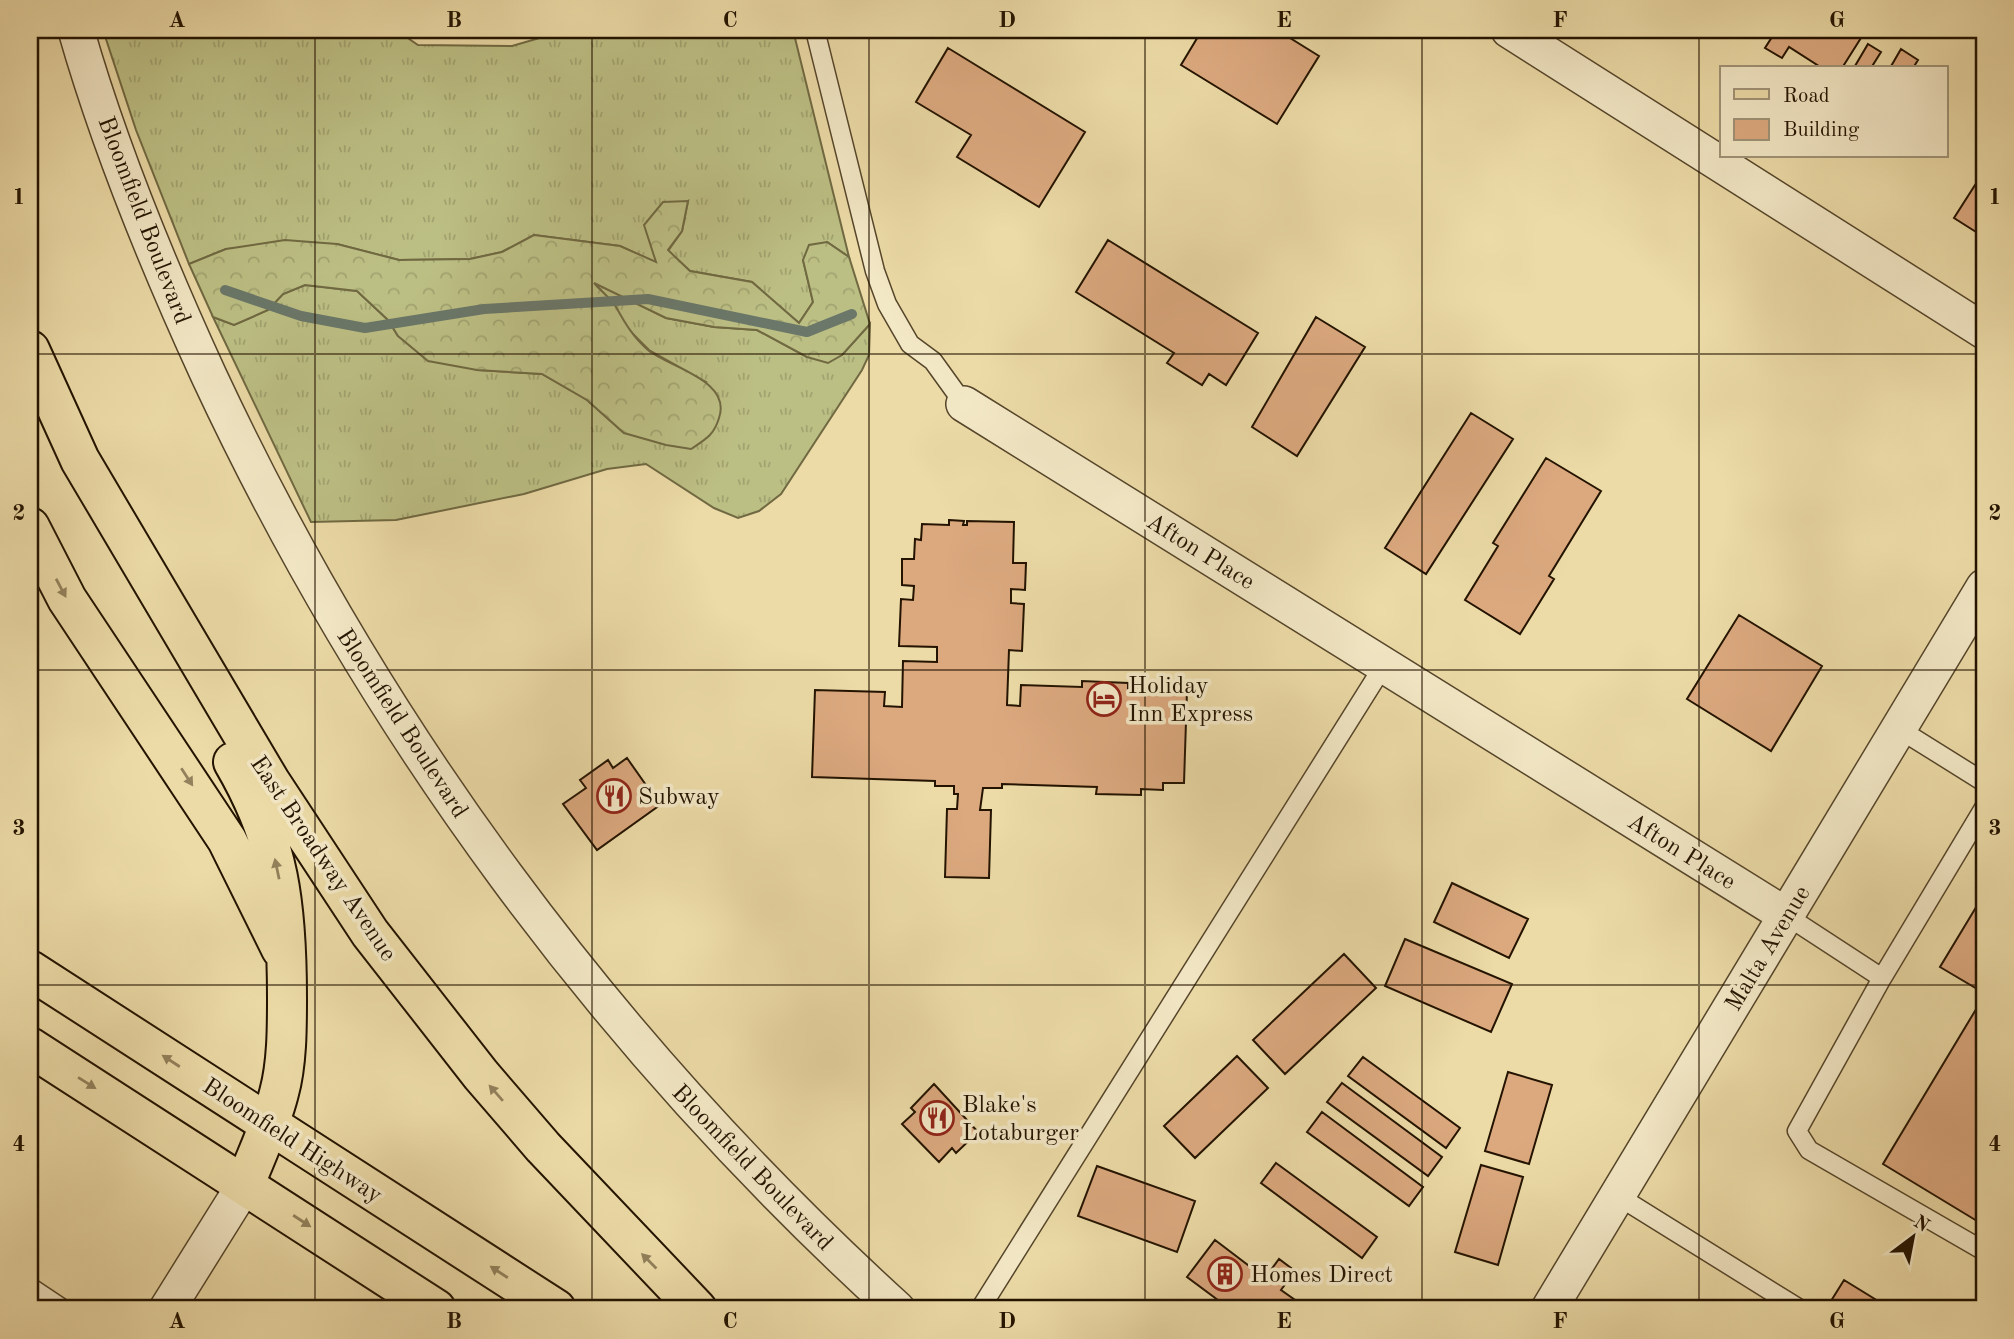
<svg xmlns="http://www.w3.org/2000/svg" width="2014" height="1339" font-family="'Old Standard TT',serif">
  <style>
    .grass { fill: url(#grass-tufts); stroke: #706942; stroke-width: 2 }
    .forest { fill: url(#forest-crowns); stroke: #706942; stroke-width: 2 }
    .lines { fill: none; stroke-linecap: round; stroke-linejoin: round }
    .stream { stroke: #6a7769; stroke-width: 10 }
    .building { fill: #dca97f; stroke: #231300; stroke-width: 2 }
    .lane-casing { stroke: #55452a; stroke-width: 21 }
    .street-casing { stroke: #55452a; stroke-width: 38 }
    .primary-casing { stroke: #231300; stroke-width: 42 }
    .highway-casing { stroke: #231300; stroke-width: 42 }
    .lane { stroke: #f3e8c6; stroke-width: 18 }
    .street { stroke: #f3e8c6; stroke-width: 35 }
    .primary { stroke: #ecdba7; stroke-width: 38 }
    .highway { stroke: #ecdba7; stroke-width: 38 }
    .oneway { fill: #92815c }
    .grid { fill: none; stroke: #231300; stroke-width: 2; stroke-opacity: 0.55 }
    .labels { text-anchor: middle; stroke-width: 7; stroke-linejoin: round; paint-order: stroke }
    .street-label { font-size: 24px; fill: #231300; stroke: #f3e8c6 }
    .poi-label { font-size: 24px; fill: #231300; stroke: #f3e8c6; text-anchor: start }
    .neatline { fill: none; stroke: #231300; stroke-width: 2.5 }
    .grid-label { font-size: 23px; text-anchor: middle; font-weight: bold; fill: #231300 }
  </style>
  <defs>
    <pattern id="grass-tufts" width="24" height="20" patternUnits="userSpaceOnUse" patternTransform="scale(1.75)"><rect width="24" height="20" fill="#bcbf84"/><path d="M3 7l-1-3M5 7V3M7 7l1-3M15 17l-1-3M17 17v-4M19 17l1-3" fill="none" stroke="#a1a370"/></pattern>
    <pattern id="forest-crowns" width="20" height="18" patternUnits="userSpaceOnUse" patternTransform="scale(1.75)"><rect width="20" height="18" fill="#bcbf84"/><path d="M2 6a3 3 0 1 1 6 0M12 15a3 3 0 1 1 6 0" fill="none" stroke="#a1a370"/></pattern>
  </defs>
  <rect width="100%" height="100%" fill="#ecdba7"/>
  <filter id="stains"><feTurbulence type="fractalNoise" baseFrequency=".00286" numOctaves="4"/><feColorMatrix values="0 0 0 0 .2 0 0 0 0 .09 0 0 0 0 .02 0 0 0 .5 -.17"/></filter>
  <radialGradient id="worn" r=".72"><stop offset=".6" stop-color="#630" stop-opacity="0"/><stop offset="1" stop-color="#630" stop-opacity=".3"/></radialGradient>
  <!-- grass -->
  <path class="grass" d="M103,30H396L418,45L512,46L567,30H793L849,257L827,242L803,260L813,302L799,323L752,282L690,271L668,251L682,231L688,201L645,225L657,263L620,246L534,235L502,252L470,259L399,260L337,244L226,249L189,264L136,130Z
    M592,281L666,318L714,327L757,330L807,357L842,355L870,324L869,355L862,370L781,494L759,511L738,518L714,508L646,464L607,469L524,494L396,520L311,522L213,317L234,325L268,310L283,294L305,285L357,291L388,320L398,336L477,370L542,374L587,400L624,433L706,382L649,350L626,327L614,304Z"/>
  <!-- forest -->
  <path class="forest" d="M688,201L682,231L668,250L690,271L752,282L799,323L813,302L803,260L809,245L827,242L849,257L870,324L842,355L828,363L807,357L757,330L714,327L666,318L594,283C600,290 610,298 616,307C625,323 633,337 648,350C670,368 732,380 719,418C714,435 706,439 691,449L666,445L624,433L587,400L542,374L477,370L428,361L398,336L388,320L357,291L305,285L283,294L268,310L234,325L213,317L189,264L226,249L285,240L337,244L399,260L470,259L502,252L534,235L620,246L656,262L644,225L663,202Z"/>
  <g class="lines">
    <!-- stream -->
    <path class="stream" d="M225,290L301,316L365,328L484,309L648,299L807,332L852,314"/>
  </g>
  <!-- building -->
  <path class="building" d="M1202,30H1277L1319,56L1277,124L1181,65Z
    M1761,30H1866L1842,68H1822L1789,47L1782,58L1765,48L1772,37Z
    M1868,44L1881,52L1871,68H1858L1855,66Z
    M948,48L1085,132L1039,207L957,157L971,135L916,102Z
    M1901,49L1918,60L1913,68H1890Z
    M1984,171V237L1954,218Z
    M1108,240L1258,333L1226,385L1209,374L1202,385L1167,363L1174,353L1076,292Z
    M1316,317L1365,347L1297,456L1252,427Z
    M1471,413L1513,439L1426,574L1385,548Z
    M1546,458L1601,491L1549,576L1554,579L1520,634L1465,600L1498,546L1493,543Z
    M949,520L964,521L963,525H967V521L1014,522L1013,563H1026L1025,590L1011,589V603L1024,604L1022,651L1009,650L1007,705L1020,706L1021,685L1082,687V681L1128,683V689L1187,691L1184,783H1163V790L1141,789V795L1096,794L1097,787L1002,784V788H983L980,810H991L989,878L945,877L947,809H957L958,794H954V786H935V781L812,777L815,690L885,692L884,706L902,707L903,661L937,662V647L899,646L901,599L913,600L914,586L902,585V559H914L915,539L921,540L922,524L949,525Z
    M1739,615L1822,666L1771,751L1687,699Z
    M627,758L660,805L597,850L563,804L586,788L580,780L608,760L613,768Z
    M1452,883L1528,919L1509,958L1434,922Z
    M1984,894V993L1940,967Z
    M1405,939L1512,984L1491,1032L1385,986Z
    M1344,954L1376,988L1285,1074L1253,1040Z
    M1984,996V1221L1982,1224L1883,1164Z
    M1237,1056L1268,1088L1195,1158L1164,1126Z
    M1363,1057L1460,1128L1446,1148L1348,1076Z
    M1508,1072L1552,1085L1529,1164L1485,1151Z
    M1342,1083L1442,1157L1428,1176L1327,1102Z
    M934,1084L978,1132L956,1153L952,1148L939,1162L902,1124L915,1112L911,1108Z
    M1322,1112L1423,1187L1409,1206L1307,1132Z
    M1276,1163L1377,1237L1362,1258L1261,1183Z
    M1481,1165L1523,1177L1498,1265L1455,1252Z
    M1097,1166L1195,1201L1177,1252L1078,1216Z
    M1215,1240L1265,1278L1279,1259L1295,1271L1281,1290L1308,1309H1230L1187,1277Z
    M1844,1280L1891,1309H1826Z"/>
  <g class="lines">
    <!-- lane casing -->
    <g class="lane-casing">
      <path id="lane" d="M815,30L875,271L887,304L910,344L933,361L964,404
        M1899,729L1984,782
        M1984,808L1882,978L1797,1131L1809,1150L1984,1251
        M1787,916L1882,978
        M1618,1196L1798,1308
        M30,1287L63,1309
        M980,1309L1384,665"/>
    </g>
    <!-- street casing -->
    <g class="street-casing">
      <path id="street" d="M76,30C110,149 157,263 209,376C374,730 608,1046 897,1309
        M1509,30L1984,331
        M964,404L1787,916
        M167,1309L245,1184
        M1549,1309L1984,587"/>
    </g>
    <!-- primary casing -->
    <g class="primary-casing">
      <path id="primary" d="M30,350L80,460L270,781L370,933L481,1075L543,1147L697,1309
        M30,527L67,599L227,840L281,949
        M233,762C280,842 287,906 287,998C287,1028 287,1064 279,1093C271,1125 257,1154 245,1184"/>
    </g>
    <!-- highway casing -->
    <g class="highway-casing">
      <path id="highway" d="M30,970L556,1309
        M30,1047L436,1309"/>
    </g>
    <!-- lane -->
    <use href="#lane" class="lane"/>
    <!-- street -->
    <use href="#street" class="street"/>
    <!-- primary -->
    <use href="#primary" class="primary"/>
    <!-- highway -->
    <use href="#highway" class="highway"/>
  </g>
  <!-- one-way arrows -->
  <defs><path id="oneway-solid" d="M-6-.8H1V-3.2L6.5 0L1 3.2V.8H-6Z" transform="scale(1.75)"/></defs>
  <g class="oneway">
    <use href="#oneway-solid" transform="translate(61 588) rotate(62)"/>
    <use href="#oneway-solid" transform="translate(187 777) rotate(57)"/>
    <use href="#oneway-solid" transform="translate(277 869) rotate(-102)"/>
    <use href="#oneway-solid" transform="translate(171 1061) rotate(-147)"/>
    <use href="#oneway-solid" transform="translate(87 1083) rotate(32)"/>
    <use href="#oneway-solid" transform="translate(496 1093) rotate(-131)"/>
    <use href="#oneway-solid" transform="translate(302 1221) rotate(33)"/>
    <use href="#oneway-solid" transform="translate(649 1261) rotate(-135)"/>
    <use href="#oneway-solid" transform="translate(499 1272) rotate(-147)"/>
  </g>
  <!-- grid -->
  <path class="grid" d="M315,30V1309M592,30V1309M869,30V1309M1145,30V1309M1422,30V1309M1699,30V1309M30,354H1984M30,670H1984M30,985H1984"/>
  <!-- icons -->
  <defs>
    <g id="hotel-ring" transform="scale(1.75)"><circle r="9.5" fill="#f3e8c6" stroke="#8f2418" stroke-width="1.5"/><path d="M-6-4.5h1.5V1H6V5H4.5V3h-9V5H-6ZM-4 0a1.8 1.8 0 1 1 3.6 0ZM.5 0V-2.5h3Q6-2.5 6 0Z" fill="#8f2418"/></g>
    <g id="restaurant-ring" transform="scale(1.75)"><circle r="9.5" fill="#f3e8c6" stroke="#8f2418" stroke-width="1.5"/><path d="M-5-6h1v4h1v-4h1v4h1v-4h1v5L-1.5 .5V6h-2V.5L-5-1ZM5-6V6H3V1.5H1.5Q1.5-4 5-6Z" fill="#8f2418"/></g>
    <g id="building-ring" transform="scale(1.75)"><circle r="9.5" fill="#f3e8c6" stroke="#8f2418" stroke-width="1.5"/><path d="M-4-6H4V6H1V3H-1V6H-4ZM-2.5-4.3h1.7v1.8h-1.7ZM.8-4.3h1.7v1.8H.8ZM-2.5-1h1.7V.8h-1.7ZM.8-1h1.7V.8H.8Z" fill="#8f2418"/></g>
  </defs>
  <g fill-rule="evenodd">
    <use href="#hotel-ring" x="1104" y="699"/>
    <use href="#restaurant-ring" x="614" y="796"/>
    <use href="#restaurant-ring" x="937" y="1118"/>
    <use href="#building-ring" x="1225" y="1274"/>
  </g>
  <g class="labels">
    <!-- street labels -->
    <g class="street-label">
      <text transform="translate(145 220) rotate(69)" y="8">Bloomfield Boulevard</text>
      <text transform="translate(1201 551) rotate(32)" y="8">Afton Place</text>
      <text transform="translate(403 723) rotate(57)" y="8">Bloomfield Boulevard</text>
      <text transform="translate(1682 851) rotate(32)" y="8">Afton Place</text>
      <text transform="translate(324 858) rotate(56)" y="8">East Broadway Avenue</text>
      <text transform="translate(1767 948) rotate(-59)" y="8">Malta Avenue</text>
      <text transform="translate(293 1140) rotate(33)" y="8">Bloomfield Highway</text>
      <text transform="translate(753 1167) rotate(46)" y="8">Bloomfield Boulevard</text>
    </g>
    <!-- poi labels -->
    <g class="poi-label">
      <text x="1128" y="693">Holiday<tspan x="1128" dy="28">Inn Express</tspan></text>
      <text x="638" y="804">Subway</text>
      <text x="962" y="1112">Blake's<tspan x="962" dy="28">Lotaburger</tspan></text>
      <text x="1250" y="1282">Homes Direct</text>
    </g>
  </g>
  <!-- margin -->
  <rect width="2014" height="1339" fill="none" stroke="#ecdba7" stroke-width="77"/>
  <!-- legend -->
  <rect x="1720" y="66" width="228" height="91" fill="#f3e8c6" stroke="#a09377" stroke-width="2"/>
  <rect x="1734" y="89" width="35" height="10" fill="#ecdba7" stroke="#a09377" stroke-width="2"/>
  <text x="1783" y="102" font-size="21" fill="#231300">Road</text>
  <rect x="1734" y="119" width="35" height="21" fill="#dca97f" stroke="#a09377" stroke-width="2"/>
  <text x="1783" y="136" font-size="21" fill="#231300">Building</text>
  <!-- north arrow -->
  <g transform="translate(1913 1237) rotate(32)" stroke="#f3e8c6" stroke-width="5" paint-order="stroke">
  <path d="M0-5L12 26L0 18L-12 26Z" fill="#231300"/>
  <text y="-10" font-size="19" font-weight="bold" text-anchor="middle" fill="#231300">N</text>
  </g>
  <rect x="38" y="38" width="1938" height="1262" class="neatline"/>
  <g class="grid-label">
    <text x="177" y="27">A</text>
    <text x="454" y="27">B</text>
    <text x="730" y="27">C</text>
    <text x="1007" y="27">D</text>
    <text x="1284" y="27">E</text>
    <text x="1560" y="27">F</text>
    <text x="1837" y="27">G</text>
    <text x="19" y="204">1</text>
    <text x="1995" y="204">1</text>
    <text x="19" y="520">2</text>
    <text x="1995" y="520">2</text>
    <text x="19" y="835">3</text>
    <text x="1995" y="835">3</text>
    <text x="19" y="1151">4</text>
    <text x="1995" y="1151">4</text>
    <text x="177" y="1328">A</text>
    <text x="454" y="1328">B</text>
    <text x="730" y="1328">C</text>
    <text x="1007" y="1328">D</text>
    <text x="1284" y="1328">E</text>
    <text x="1560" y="1328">F</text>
    <text x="1837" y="1328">G</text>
  </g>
  <rect width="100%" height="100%" filter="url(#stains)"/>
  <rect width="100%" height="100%" fill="url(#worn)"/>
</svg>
